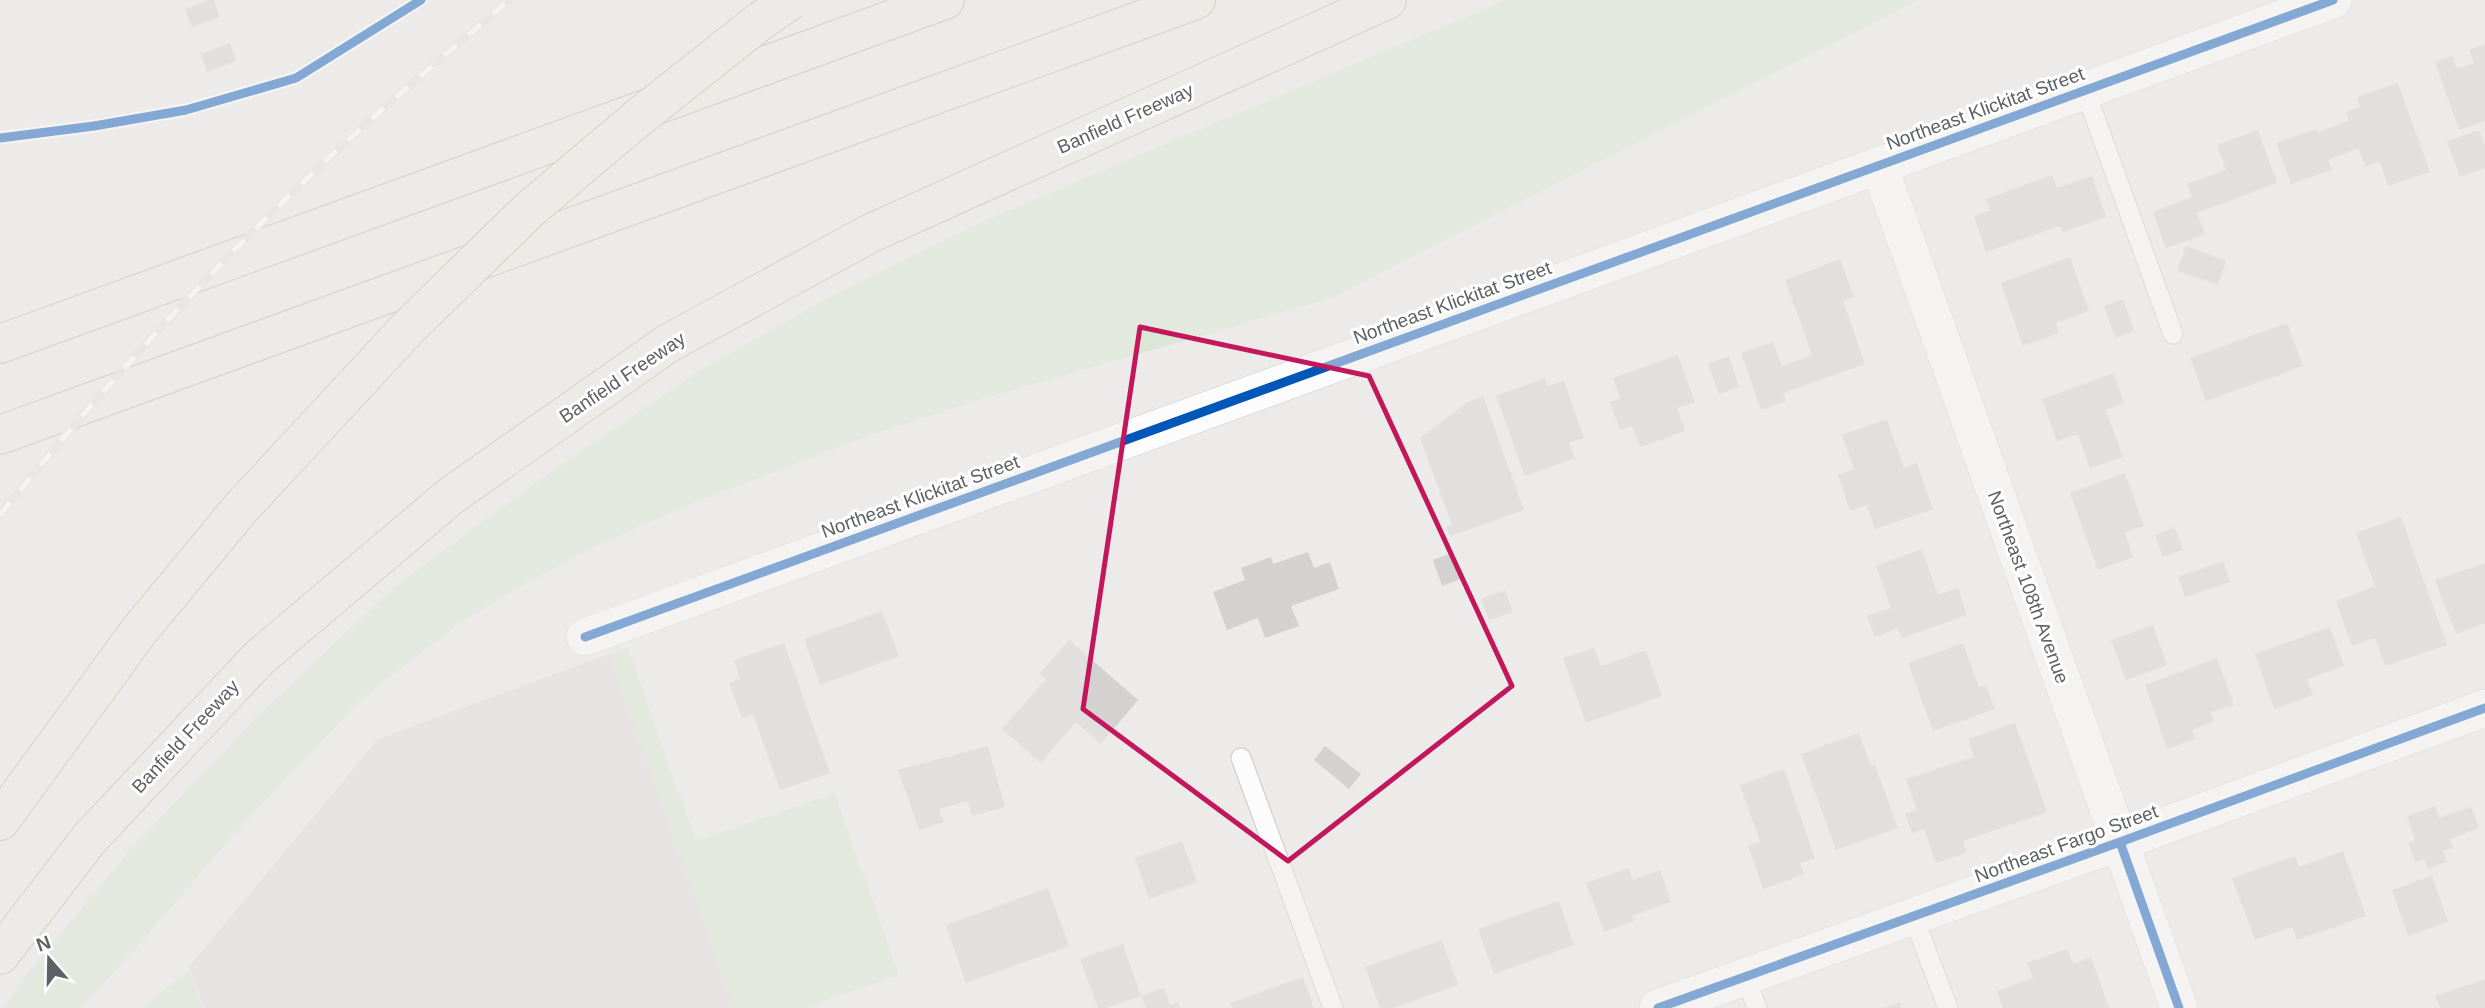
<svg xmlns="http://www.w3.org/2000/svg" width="2485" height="1008" font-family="Helvetica,sans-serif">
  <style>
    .industrial { fill: #dddad9 }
    .green { fill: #dae7d6 }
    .building { fill: #d4d2d1 }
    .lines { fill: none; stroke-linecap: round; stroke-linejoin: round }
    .lane-casing { stroke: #cac9c8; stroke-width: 21 }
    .street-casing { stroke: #cac9c8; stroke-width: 38 }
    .highway-casing { stroke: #c0af9a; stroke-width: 40 }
    .lane { stroke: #fcfcfc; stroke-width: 19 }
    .street { stroke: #fcfcfc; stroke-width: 37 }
    .highway { stroke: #eeeae4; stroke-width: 38 }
    .rail-casing { stroke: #e3e2e2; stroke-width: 8 }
    .rail { stroke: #fff; stroke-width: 5; stroke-dasharray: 16; stroke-linecap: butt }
    .highway-bridge-casing { stroke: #c0af9a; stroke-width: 40; stroke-linecap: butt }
    .highway-bridge { stroke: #eeeae4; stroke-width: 38 }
    .cycleway-casing { stroke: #fff; stroke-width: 13 }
    .cycleway { stroke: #0057b8; stroke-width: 9 }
    .marked { fill: none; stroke: #c2185b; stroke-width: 5; stroke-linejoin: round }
    .labels { text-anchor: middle; stroke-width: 6; stroke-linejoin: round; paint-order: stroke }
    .street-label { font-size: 19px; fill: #5f6265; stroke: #fff }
  </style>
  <rect width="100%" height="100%" fill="#edebe9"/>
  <!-- industrial -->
  <path class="industrial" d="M609,654L734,1008H204L189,967L378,739Z"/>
  <!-- green -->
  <path class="green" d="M1506,0H1918L1329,299L985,398L868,436L686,506L598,545L521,586L460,623L363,698L238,830L131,954L81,1008H3L26,975L137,842L260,713L395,586L542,478L699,371L826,299L986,220Z
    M628,648L696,841L835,793L899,975L805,1008H734L609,654Z
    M189,970L203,1008H142Z"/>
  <!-- building -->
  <path class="building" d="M209,0H214L220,17L192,27L185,9Z
    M230,43L236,61L207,72L201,54Z
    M2485,44V121L2459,130L2435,62L2452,56L2457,69L2474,63L2469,50Z
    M2398,83L2430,172L2388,186L2380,161L2365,167L2359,148L2328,160L2332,170L2291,184L2276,143L2317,129L2318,132L2349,121L2346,112L2360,107L2357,97Z
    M2258,130L2277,183L2197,213L2205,234L2166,248L2153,212L2192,197L2187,184L2226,170L2217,145Z
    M2479,130L2485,146V168L2460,177L2447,141Z
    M2052,175L2057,188L2092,176L2106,217L2063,232L2060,226L1986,252L1974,216L1990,210L1986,199Z
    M2186,246L2226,261L2218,285L2177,271Z
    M2070,257L2089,311L2056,323L2059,333L2023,346L2001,283Z
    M1840,259L1854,297L1843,301L1865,364L1783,393L1786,401L1761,410L1741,353L1773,342L1782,366L1812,355L1785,280Z
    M2123,299L2134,331L2115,338L2104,306Z
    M2287,323L2303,366L2206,401L2190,358Z
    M1678,355L1695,402L1677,408L1685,431L1640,447L1632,426L1620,430L1610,402L1620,399L1613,378Z
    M1729,356L1739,387L1719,394L1708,364Z
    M2114,373L2124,403L2106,410L2123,457L2090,468L2078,434L2057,441L2042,399Z
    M1545,378L1548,386L1564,381L1584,438L1569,443L1575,458L1525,476L1496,396Z
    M1483,396L1524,510L1450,536L1446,527L1452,525L1420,438L1466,403Z
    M1887,419L1904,468L1917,463L1933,509L1875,529L1867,505L1850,511L1838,475L1854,469L1842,435Z
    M2125,473L2144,526L2125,532L2133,557L2098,570L2070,493Z
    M2401,517L2447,645L2385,666L2375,638L2352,646L2336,601L2375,586L2356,533Z
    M2175,527L2183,550L2163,557L2155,535Z
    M1922,549L1938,595L1958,588L1967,615L1902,638L1898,628L1875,637L1867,616L1891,608L1876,566Z
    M1308,552L1314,568L1330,562L1339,589L1291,606L1299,626L1265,638L1258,618L1227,630L1213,592L1245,580L1241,568L1271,557L1273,564Z
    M1452,553L1461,579L1442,586L1433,560Z
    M2223,561L2230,582L2185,597L2178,577Z
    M2485,563V623L2456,634L2435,580Z
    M1505,590L1513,612L1489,620L1481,599Z
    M882,611L899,656L820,685L804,639Z
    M2153,625L2167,665L2126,680L2111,640Z
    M2330,627L2344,666L2307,679L2313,695L2274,709L2255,654Z
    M1069,640L1138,700L1101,744L1076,722L1041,763L1002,729L1046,679L1040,673Z
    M784,643L830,773L780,790L753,714L742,718L729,683L740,679L734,660Z
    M1963,643L1979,687L1986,685L1995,709L1933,731L1908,663Z
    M1594,648L1601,666L1646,650L1662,696L1586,723L1563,658Z
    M2217,658L2234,705L2211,712L2214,721L2192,730L2195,739L2167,749L2145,685Z
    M2015,723L2047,812L1963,841L1967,852L1936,863L1924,829L1912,833L1905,814L1917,810L1906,779L1974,757L1968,739Z
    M1859,733L1871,766L1875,765L1898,828L1836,850L1801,754Z
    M988,746L1005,807L972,816L968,801L939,809L944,822L919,830L898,770Z
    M1325,746L1361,774L1349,789L1314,760Z
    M1784,769L1815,858L1800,863L1804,874L1763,889L1748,846L1760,842L1740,785Z
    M2435,806L2439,818L2471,807L2479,828L2450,839L2453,848L2443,851L2447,862L2428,869L2424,859L2415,862L2408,843L2415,840L2407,816Z
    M1182,841L1197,882L1149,899L1135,858Z
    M2343,851L2366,916L2297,940L2292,927L2255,940L2232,878L2295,856L2299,867Z
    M1629,868L1633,880L1660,870L1671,902L1632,916L1634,921L1604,932L1586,883Z
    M2432,876L2448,922L2408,936L2392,890Z
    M1048,888L1069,946L966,983L946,925Z
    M1559,901L1574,945L1494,974L1478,929Z
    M1442,940L1458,985L1393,1008H1380L1365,967Z
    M1123,944L1141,996L1107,1008H1098L1080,959Z
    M2067,949L2073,964L2091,957L2109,1008H2003L1997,991L2033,978L2027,963Z
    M1303,977L1314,1008H1232L1230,1003Z
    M2485,979V1008H2440L2435,996Z
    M1164,988L1170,1005L1178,1002L1180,1008H1146L1141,996Z
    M1900,1002L1902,1008H1885Z"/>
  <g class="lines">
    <!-- lane casing -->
    <g class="lane-casing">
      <path id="lane" d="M2085,90L2173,334
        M1241,758L1333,1008
        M1913,916L1948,1008
        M1745,976L1757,1008"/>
    </g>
    <!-- street casing -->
    <g class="street-casing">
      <path id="street" d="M1879,165L2179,1008
        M585,637L2333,0
        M1658,1008L2120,842L2485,708"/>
    </g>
    <!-- highway casing -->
    <g class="highway-casing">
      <path id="highway" d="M0,344L945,0
        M0,435L1196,0
        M0,821L139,631L240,509
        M0,955L90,838L259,658L452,495L667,344L869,234L1387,0"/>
    </g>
    <!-- lane -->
    <use href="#lane" class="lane"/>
    <!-- street -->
    <use href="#street" class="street"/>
    <!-- highway -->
    <use href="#highway" class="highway"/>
    <!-- rail casing -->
    <g class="rail-casing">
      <path id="rail" d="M0,515C91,401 190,292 295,190C364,123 437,62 509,0"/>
    </g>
    <!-- rail -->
    <use href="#rail" class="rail"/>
    <!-- highway-bridge casing -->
    <g class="highway-bridge-casing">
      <path id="highway-bridge" d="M240,509L409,327L529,210L638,118L759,22L791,0"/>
    </g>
    <!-- highway-bridge -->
    <use href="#highway-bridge" class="highway-bridge"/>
    <!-- cycleway casing -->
    <g class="cycleway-casing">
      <path id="cycleway" d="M0,138L94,126L186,110L296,78L421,0
        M585,637L2333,0
        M2120,842L2179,1008
        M1658,1008L2120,842L2485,708"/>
    </g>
    <!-- cycleway -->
    <use href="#cycleway" class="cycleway"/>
  </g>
  <!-- marked area -->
  <path d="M0 0H2485V1008H0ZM1140,327L1369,376L1512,686L1288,861L1083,709Z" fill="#edebe9" fill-opacity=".55" fill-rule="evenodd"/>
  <path class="marked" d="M1140,327L1369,376L1512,686L1288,861L1083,709Z"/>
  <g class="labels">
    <!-- street labels -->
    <g class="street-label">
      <text transform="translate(1985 108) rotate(-20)" y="7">Northeast Klickitat Street</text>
      <text transform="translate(1125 118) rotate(-24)" y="7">Banfield Freeway</text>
      <text transform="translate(1452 302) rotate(-20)" y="7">Northeast Klickitat Street</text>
      <text transform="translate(622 377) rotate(-34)" y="7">Banfield Freeway</text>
      <text transform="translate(920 496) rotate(-20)" y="7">Northeast Klickitat Street</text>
      <text transform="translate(2029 587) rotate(70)" y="7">Northeast 108th Avenue</text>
      <text transform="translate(185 736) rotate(-47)" y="7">Banfield Freeway</text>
      <text transform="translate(2066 843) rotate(-20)" y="7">Northeast Fargo Street</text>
    </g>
  </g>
  <!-- north arrow -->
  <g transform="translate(49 959) rotate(340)" stroke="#ffffff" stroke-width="5" paint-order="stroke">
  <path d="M0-5L12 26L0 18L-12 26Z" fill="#5f6265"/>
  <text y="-10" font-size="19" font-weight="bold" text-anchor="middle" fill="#5f6265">N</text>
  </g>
</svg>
